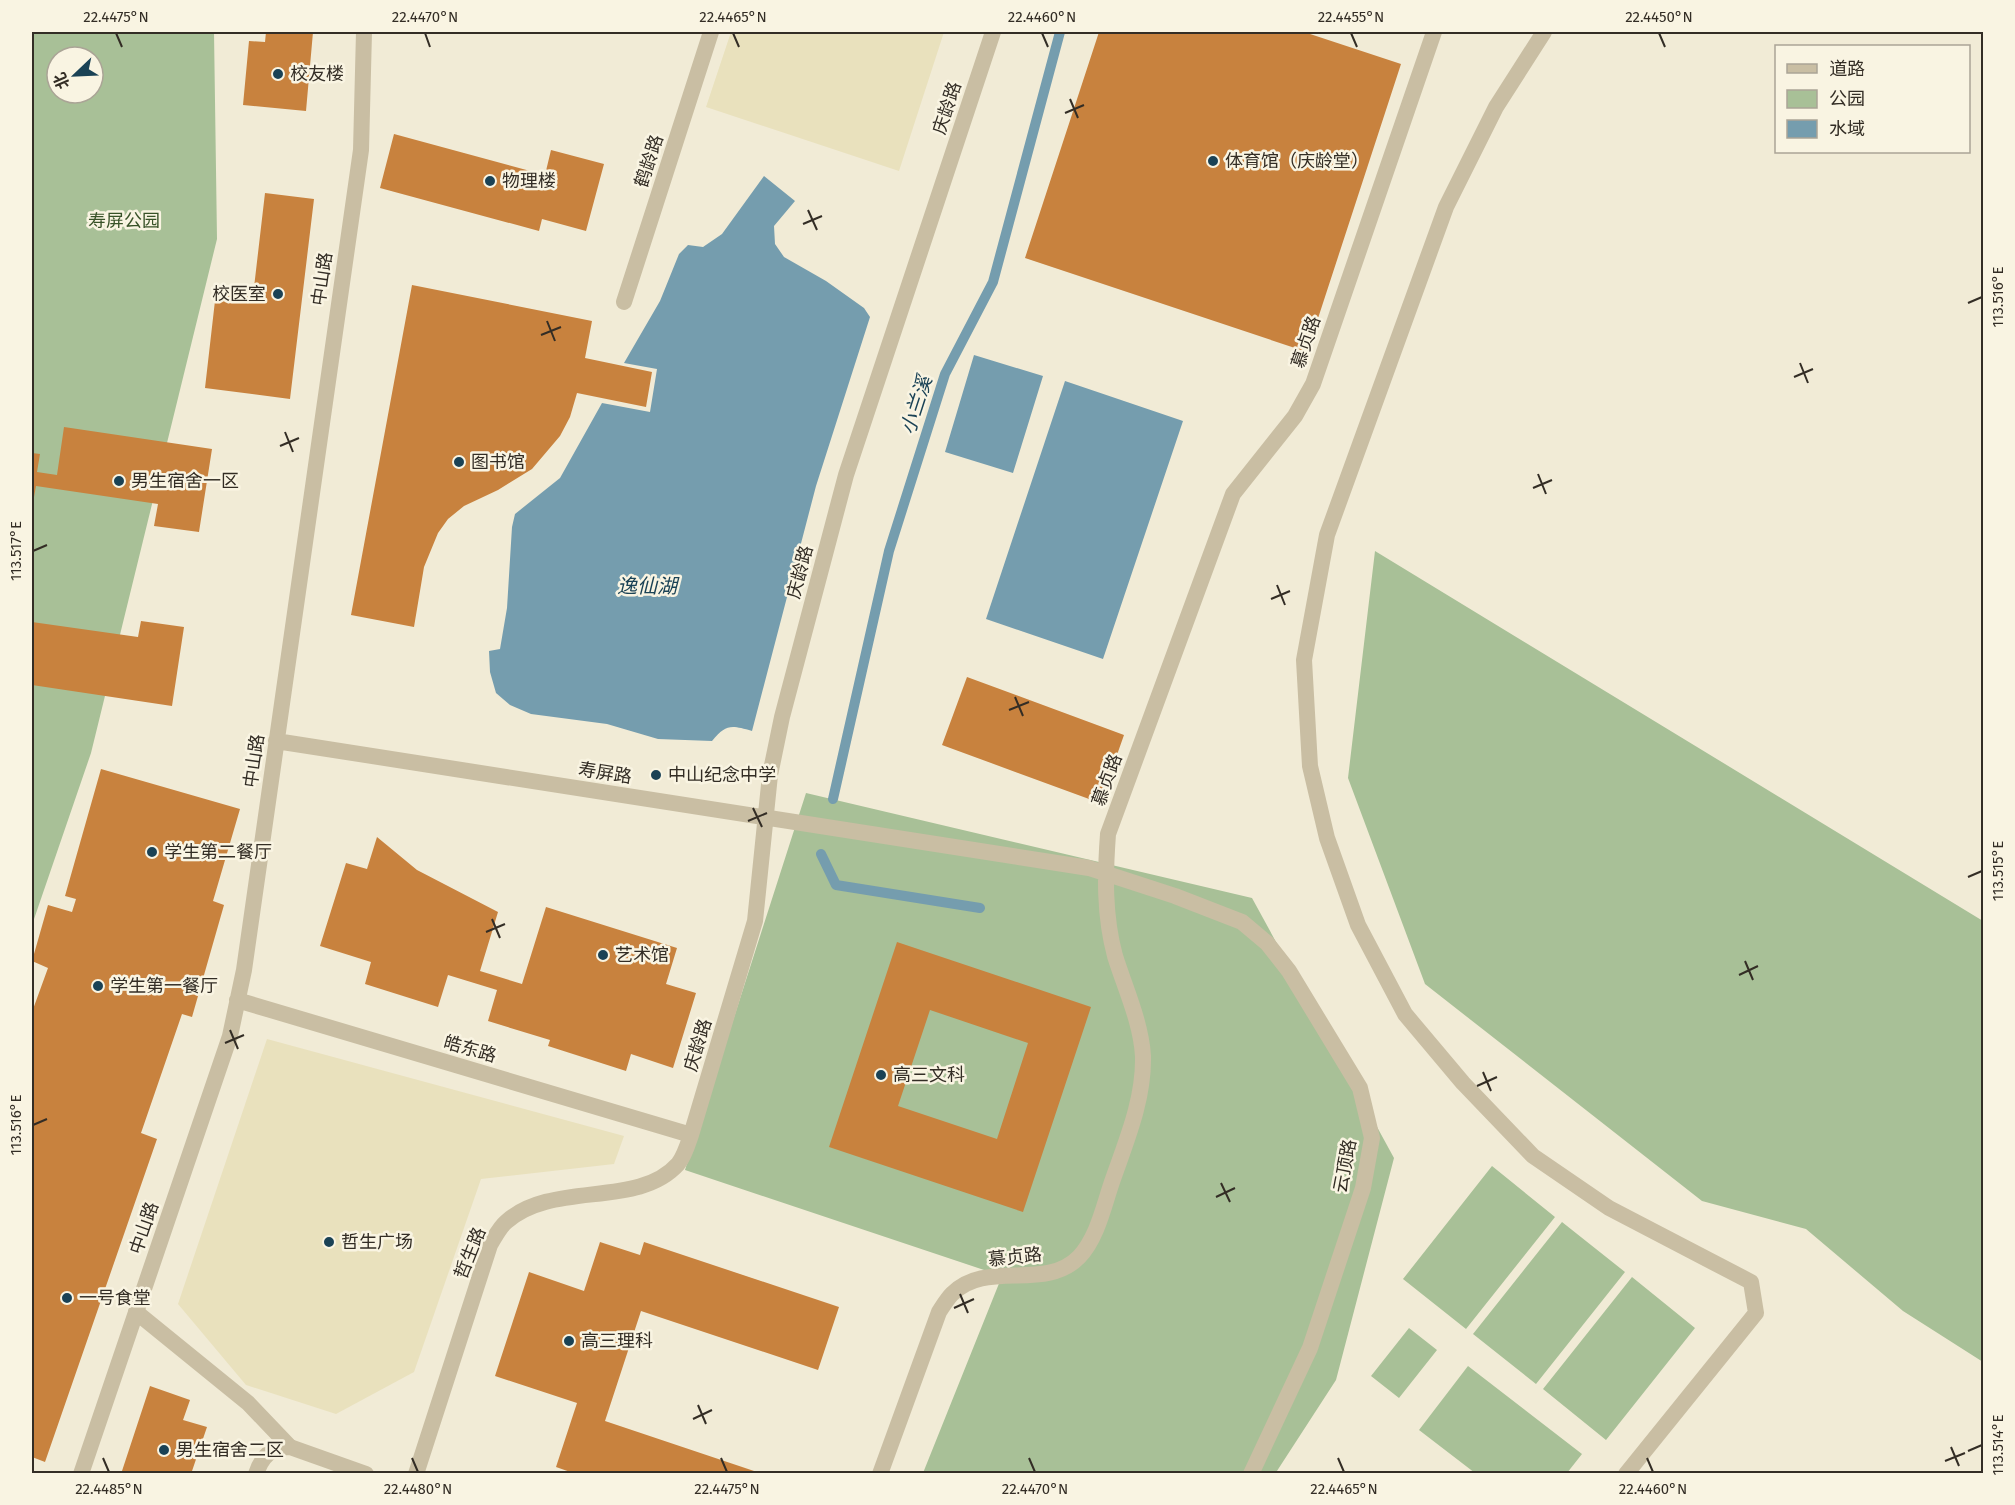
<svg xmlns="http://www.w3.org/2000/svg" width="2015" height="1505" font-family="'Fira Sans','Noto Sans SC',sans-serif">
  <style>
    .green { fill: #a8c097; fill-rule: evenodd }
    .plaza { fill: #e9e1bd }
    .water { fill: #759dae }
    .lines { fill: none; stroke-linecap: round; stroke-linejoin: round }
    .stream { stroke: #759dae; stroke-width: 10 }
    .building { fill: #c8823e; fill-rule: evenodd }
    .pedestrian { stroke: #c9bea3; stroke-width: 16 }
    .minor { stroke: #c9bea3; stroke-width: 16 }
    .ticks { fill: none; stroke: #332d25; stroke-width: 2 }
    .poi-dot { fill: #1a4255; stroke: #f9f4e2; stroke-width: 2 }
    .labels { text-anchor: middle; stroke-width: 5; stroke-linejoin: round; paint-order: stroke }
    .poi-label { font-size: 18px; fill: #332d25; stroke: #f9f4e2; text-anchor: start }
    .street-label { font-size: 18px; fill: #332d25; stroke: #f9f4e2 }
    .park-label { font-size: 18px; fill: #385228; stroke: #f9f4e2 }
    .water-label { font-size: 20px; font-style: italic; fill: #1a4255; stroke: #f9f4e2 }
    .neatline { fill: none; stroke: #332d25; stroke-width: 2 }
    .ticks-label { font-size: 15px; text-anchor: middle; fill: #332d25 }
  </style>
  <rect width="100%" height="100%" fill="#f1ebd6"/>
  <!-- green -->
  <path class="green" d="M32,32H214L217,239L91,753L32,925ZM57,57H93V93H57Z
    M1375,551L1983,921V1362L1903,1311L1806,1229L1702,1201L1425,984L1348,778Z
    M806,793L1252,898L1394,1158L1336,1380L1275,1474L923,1473L1002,1276L685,1170Z
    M1492,1166L1555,1217L1466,1329L1403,1279Z
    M1562,1222L1625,1272L1536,1384L1473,1334Z
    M1632,1277L1695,1328L1606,1440L1543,1389Z
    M1409,1328L1437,1350L1399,1398L1371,1376Z
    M1468,1366L1582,1454L1567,1473H1475L1419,1430Z"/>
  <!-- plaza -->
  <path class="plaza" d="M731,32H944L899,171L706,107Z
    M267,1039L624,1136L614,1164L481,1179L414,1372L336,1414L246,1385L178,1304Z"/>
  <!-- water -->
  <path class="water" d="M764,176L795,201L774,226L775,244L784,257L826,281L864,308L870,317L816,486L752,731C731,725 726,724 712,741L658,739L607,724L531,714L510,705L496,693L490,672L489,651L500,649L507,608L512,527L515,514L560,478L602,403L650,412L657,369L624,363L660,301L679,254L688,245L703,247L722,234Z
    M974,355L1043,376L1013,473L945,452Z
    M1065,381L1183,421L1103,659L986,619Z"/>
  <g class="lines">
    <!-- stream -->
    <path class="stream" d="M833,799L889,551L945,374L993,282L1060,32
      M821,854L836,885L980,908"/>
  </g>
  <!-- building -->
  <path class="building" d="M266,32H313L306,111L243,105L249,41L265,42Z
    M1099,32H1304L1401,64L1307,352L1025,258Z
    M394,134L545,175L551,150L604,164L586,231L542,219L539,231L380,188Z
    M265,193L314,199L290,399L205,388L216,292L253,296Z
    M412,285L592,321L585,358L652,372L646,407L577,393L570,417L560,436L532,469L498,490L464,506L448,519L438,533L424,567L414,627L351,615Z
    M64,427L212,449L199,532L154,526L158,504L36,486L32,508V453L40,454L37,472L57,475Z
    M141,621L184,627L172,706L32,685V622L138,637Z
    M967,677L1124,735L1100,803L942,745Z
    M101,769L240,809L213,901L224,905L192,1017L182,1014L141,1133L157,1139L45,1462L32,1457V1012L48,968L32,961L48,905L72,912L76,899L65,896Z
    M377,837L417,870L498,912L480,971L522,984L546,907L677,948L666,984L696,993L673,1068L631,1054L626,1071L548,1046L550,1040L488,1021L497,990L448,975L438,1007L365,984L371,962L320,946L346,863L367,869Z
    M897,942L1091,1007L1023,1212L829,1147ZM930,1010L1028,1043L997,1139L898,1106Z
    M600,1242L640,1255L644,1242L839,1307L818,1370L641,1311L605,1421L763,1474H576L556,1467L577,1403L495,1376L529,1272L584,1291Z
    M150,1386L190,1400L183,1420L207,1427L191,1474H121Z"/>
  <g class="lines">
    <!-- pedestrian -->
    <path class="pedestrian" d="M136,1312L248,1403L290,1447"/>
    <!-- minor -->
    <path class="minor" d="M1544,32L1496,107L1446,207L1327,535L1304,660L1310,766L1327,838L1358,925L1405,1014L1463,1083L1533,1156L1609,1208L1751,1282L1756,1313L1626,1474
      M624,302L711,32
      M276,741L1089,868L1175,896L1242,922L1267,943L1289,971L1360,1088L1372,1138L1363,1188L1310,1348L1251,1474
      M237,1000L691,1135
      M81,1474L230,1036L244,970L361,150L364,32
      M256,1474C262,1456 271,1447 290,1447L366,1474
      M416,1474L490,1245C495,1237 499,1228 506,1222C553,1180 638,1209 678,1164C684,1157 688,1144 691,1135L755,921L770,775L782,717L846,475L993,32
      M880,1474L939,1312C943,1306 947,1299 952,1294C986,1259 1045,1292 1079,1257C1098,1237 1104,1204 1113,1179C1127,1139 1144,1099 1143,1056C1141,1022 1125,988 1115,956C1104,915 1105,875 1108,834L1233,494L1295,416L1313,384L1434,32"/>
  </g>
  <!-- ticks -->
  <path class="ticks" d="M116,33L122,47M425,33L430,47M733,33L739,47M1042,33L1048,47M1351,33L1357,47M1659,33L1665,47M1070,99L1078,118M1065,113L1084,105M808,210L817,230M803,224L822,216M1968,303L1982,297M547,321L555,341M541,335L561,327M1800,363L1808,383M1794,377L1813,369M285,432L293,452M280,446L299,438M1538,474L1546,494M1533,488L1552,480M33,551L47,545M1277,585L1285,605M1271,599L1290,591M1015,697L1023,716M1009,710L1029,702M753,808L762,827M748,821L767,813M1968,877L1982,871M492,919L500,938M486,932L505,924M1745,961L1753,980M1739,975L1758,966M230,1030L238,1049M225,1043L244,1035M1483,1072L1491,1091M1477,1086L1497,1077M33,1125L47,1119M1221,1183L1230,1202M1216,1197L1235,1188M960,1294L968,1313M954,1308L974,1299M698,1405L706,1424M693,1419L712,1410M1951,1447L1959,1466M1968,1451L1982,1445M103,1458L109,1472M412,1458L418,1472M721,1458L727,1472M1029,1458L1035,1472M1338,1458L1344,1472M1647,1458L1653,1472M1945,1461L1965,1453"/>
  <!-- markers -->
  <g class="poi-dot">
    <circle cx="278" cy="74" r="6"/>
    <circle cx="1213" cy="161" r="6"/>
    <circle cx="490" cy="181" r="6"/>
    <circle cx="278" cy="294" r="6"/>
    <circle cx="459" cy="462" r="6"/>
    <circle cx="119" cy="481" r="6"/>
    <circle cx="656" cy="775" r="6"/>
    <circle cx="152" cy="852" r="6"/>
    <circle cx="603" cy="955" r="6"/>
    <circle cx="98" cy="986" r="6"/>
    <circle cx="881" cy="1075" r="6"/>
    <circle cx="329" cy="1242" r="6"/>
    <circle cx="67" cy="1298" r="6"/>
    <circle cx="569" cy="1341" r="6"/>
    <circle cx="164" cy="1450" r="6"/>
  </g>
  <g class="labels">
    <!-- poi labels -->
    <g class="poi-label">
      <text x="290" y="80">校友楼</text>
      <text x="1225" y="167">体育馆（庆龄堂）</text>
      <text x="502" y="187">物理楼</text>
      <text x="266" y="300" text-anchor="end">校医室</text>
      <text x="471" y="468">图书馆</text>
      <text x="131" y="487">男生宿舍一区</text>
      <text x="668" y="781">中山纪念中学</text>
      <text x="164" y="858">学生第二餐厅</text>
      <text x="615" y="961">艺术馆</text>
      <text x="110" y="992">学生第一餐厅</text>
      <text x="893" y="1081">高三文科</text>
      <text x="341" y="1248">哲生广场</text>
      <text x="79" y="1304">一号食堂</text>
      <text x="581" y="1347">高三理科</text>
      <text x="176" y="1456">男生宿舍二区</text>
    </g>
    <!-- street labels -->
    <g class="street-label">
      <text transform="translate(947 108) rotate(-72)" y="6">庆龄路</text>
      <text transform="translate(649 161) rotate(-72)" y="6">鹤龄路</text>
      <text transform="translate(322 279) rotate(-82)" y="6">中山路</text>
      <text transform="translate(1306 342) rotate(-71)" y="6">慕贞路</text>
      <text transform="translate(800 572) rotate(-75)" y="6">庆龄路</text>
      <text transform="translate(254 761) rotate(-82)" y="6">中山路</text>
      <text transform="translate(605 773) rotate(9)" y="6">寿屏路</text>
      <text transform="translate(1107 780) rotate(-70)" y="6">慕贞路</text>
      <text transform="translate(698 1045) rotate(-73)" y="6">庆龄路</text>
      <text transform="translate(470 1049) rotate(16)" y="6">皓东路</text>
      <text transform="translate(1345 1166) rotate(-79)" y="6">云顶路</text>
      <text transform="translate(144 1228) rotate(-71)" y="6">中山路</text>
      <text transform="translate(470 1253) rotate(-68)" y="6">哲生路</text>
      <text transform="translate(1015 1257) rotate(-6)" y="6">慕贞路</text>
    </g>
    <!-- park labels -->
    <g class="park-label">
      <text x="124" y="227">寿屏公园</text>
    </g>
    <!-- water labels -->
    <g class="water-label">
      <text transform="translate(916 405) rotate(-72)" y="7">小兰溪</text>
      <text x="647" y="593">逸仙湖</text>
    </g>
  </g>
  <!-- border -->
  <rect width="2015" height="1505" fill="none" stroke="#f9f4e2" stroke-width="66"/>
  <!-- legend -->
  <rect x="1775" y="45" width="195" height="108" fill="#f9f4e2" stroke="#aaa496" stroke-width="1.5"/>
  <rect x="1787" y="64" width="30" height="9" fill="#c9bea3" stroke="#aaa496" stroke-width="1.5"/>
  <text x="1829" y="75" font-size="18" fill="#332d25">道路</text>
  <rect x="1787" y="90" width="30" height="18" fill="#a8c097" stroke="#aaa496" stroke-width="1.5"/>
  <text x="1829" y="105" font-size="18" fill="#332d25">公园</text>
  <rect x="1787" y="120" width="30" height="18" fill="#759dae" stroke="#aaa496" stroke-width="1.5"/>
  <text x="1829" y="135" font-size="18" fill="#332d25">水域</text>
  <!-- north arrow -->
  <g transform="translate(75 75) rotate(247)"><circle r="28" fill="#f9f4e2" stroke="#aaa496" stroke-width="1.5"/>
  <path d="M0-4.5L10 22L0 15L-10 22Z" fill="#1a4255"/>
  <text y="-9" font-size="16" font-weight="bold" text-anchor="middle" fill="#332d25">北</text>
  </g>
  <rect x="33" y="33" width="1949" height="1439" class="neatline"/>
  <g class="ticks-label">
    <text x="116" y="22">22.4475°N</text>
    <text x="425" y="22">22.4470°N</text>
    <text x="733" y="22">22.4465°N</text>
    <text x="1042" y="22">22.4460°N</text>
    <text x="1351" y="22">22.4455°N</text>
    <text x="1659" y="22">22.4450°N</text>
    <text transform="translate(1998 297) rotate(-90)" y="5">113.516°E</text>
    <text transform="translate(16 551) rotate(-90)" y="5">113.517°E</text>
    <text transform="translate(1998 871) rotate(-90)" y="5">113.515°E</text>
    <text transform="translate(16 1125) rotate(-90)" y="5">113.516°E</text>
    <text transform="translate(1998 1445) rotate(-90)" y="5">113.514°E</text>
    <text x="109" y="1494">22.4485°N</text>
    <text x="418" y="1494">22.4480°N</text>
    <text x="727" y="1494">22.4475°N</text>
    <text x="1035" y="1494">22.4470°N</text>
    <text x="1344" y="1494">22.4465°N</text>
    <text x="1653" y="1494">22.4460°N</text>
  </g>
</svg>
